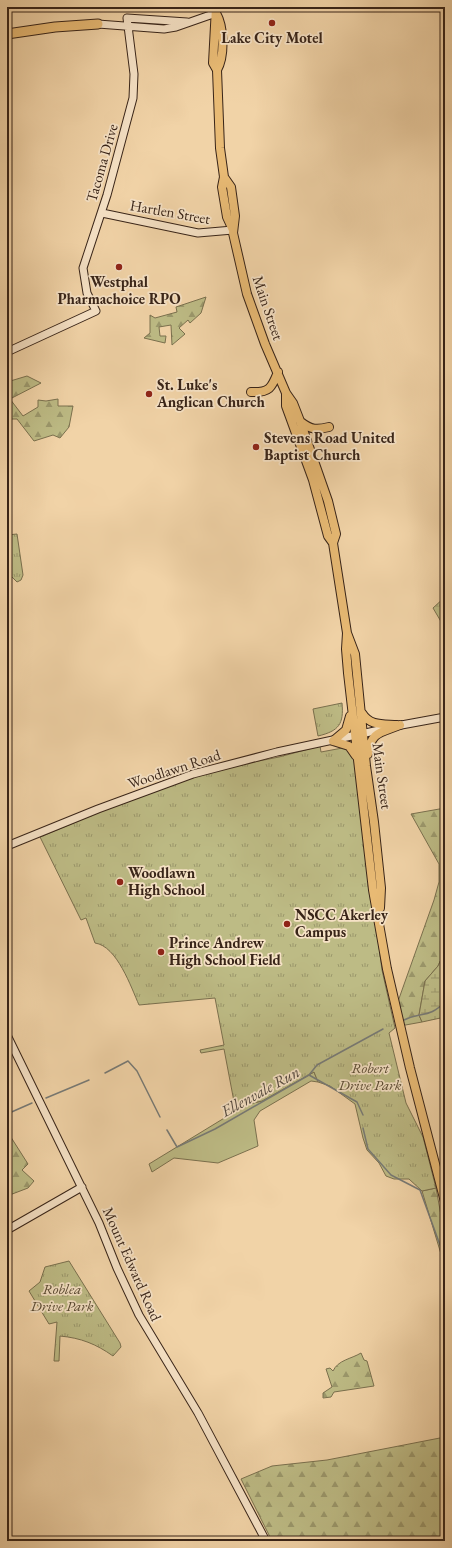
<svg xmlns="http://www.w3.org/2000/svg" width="452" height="1548" font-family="'EB Garamond',serif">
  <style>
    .grass { fill: #bdbb85; stroke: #7a704e }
    .forest { fill: url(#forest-firs); stroke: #7a704e }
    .wetland { fill: url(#wetland-marsh); stroke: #7a704e }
    .park { fill: url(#park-tufts); stroke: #7a704e }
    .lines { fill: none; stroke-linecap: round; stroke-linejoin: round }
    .stream { stroke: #777a76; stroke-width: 1.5 }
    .secondary-casing { stroke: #382418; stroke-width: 9 }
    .primary-casing { stroke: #382418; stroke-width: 10 }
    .highway-casing { stroke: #382418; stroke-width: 11 }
    .secondary { stroke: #f6e2c6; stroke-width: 7 }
    .primary { stroke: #e8ba74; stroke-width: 8 }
    .highway { stroke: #e8ba74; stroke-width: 9 }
    .poi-dot { fill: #8f2418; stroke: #f6e2c6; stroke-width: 1.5 }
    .labels { text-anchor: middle; stroke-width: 3.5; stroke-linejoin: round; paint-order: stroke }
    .poi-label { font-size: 15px; font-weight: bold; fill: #382418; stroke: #f6e2c6; text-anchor: start }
    .street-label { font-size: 15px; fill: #382418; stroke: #f6e2c6 }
    .park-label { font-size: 15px; font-style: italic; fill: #594a33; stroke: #f6e2c6 }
    .water-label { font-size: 16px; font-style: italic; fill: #52483f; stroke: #f6e2c6 }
  </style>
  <defs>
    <pattern id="forest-firs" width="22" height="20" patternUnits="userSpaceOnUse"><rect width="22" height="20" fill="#bdbb85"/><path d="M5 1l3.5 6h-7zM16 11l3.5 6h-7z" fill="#9b986c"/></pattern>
    <pattern id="wetland-marsh" width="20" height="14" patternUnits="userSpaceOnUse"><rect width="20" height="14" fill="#bdbb85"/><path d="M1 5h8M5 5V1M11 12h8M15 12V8" fill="none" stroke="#9b986c"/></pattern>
    <pattern id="park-tufts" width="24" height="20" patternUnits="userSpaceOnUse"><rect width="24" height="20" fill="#bdbb85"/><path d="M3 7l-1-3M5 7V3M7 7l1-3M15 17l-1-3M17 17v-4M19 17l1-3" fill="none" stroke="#9b986c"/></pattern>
  </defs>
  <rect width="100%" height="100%" fill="#f1d3a7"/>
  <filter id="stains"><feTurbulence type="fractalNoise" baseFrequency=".005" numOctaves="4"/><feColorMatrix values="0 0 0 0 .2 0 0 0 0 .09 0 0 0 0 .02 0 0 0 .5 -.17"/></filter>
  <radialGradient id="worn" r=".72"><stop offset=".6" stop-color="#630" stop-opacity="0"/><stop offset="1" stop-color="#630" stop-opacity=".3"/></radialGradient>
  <!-- grass -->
  <path class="grass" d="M314,1072L318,1082L311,1081L260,1111L254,1120L258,1146L218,1163L174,1158L152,1172L149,1164L226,1117L235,1107L262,1101Z"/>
  <!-- forest -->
  <path class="forest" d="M206,297L201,313L190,323L188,320L179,328L185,334L172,345L171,325L159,327L160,336H166L165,343L144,338L150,333V315L155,318L177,312L176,307Z
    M27,376L41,383L10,399L23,416L38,407V400L46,401L58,399V406H73L69,427L60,438L53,435L34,441L17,419H7V382Z
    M445,808V951L438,966L425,981L419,1015L422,1022L400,1026L396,1007L434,900L439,882V864L411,814Z
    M7,1131L28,1164L22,1170L34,1181L28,1188L7,1196Z
    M436,1188L445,1237V1253L441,1254L422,1191Z
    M361,1353L364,1360L367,1361L374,1386L334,1392L331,1397L323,1398V1393L332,1387L326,1369L330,1368L333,1371C338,1360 351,1359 361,1353Z
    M445,1437V1541H307L305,1538L300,1541H272L241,1479L272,1466L327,1460Z"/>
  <!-- wetland -->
  <path class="wetland" d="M445,951V1017L422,1022L419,1015L425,981L438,966Z"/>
  <!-- park -->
  <path class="park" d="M17,534L23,575L21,580L17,582L7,572V535Z
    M445,597V641L443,625L433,608Z
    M342,703C344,724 339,731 318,736L313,709Z
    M320,746L321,752L353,746L382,970L395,1028L389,1033L406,1103L423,1137L436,1188L422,1191L409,1179H394L386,1176L379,1163L367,1150L363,1138L355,1104L330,1086L318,1082L314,1072L262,1101L235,1107L224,1049L201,1053L200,1050L224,1045L215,998L139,1005C131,987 117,946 95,943L86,918L81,920L40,837L188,775L279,757Z
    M69,1261L120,1343L121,1347L113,1356C96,1344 81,1338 60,1336L59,1361H54L57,1322L49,1324L29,1291L40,1282L45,1267Z"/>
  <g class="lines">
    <!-- stream -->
    <path class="stream" d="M404,1020C422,1011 428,1019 445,1002
      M105,1073L128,1061L137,1071L160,1117
      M309,1075L317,1065L383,1029
      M46,1098L89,1080
      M7,1114L32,1103
      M363,1128L368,1149L391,1175L420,1190L440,1245
      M167,1130L177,1147L215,1129L309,1075L357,1102L363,1115"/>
    <!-- secondary casing -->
    <g class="secondary-casing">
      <path id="secondary" d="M98,24L164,29L176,27L216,13
        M102,213L198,233L233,230
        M7,352L96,311L87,293L83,268L107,195L133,98L134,74L127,18L187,22
        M396,726L445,717
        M7,846L98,809L193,774L277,752L384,729
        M7,1035L99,1223L117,1268L139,1315L198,1413L266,1541
        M7,1230L82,1187"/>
    </g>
    <!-- primary casing -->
    <g class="primary-casing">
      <path id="primary" d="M216,7L213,63L217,70L220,148L224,177L222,187L227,217L233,230
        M216,13C224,27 225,56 217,70
        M224,177L231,187L235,216L233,233L247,294L265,344L286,393L293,403L300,421L328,501L336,534L333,543
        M251,392C270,393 272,387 278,372
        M286,393V406L313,480L328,536L333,543L347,633L355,654L366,766L374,822L381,888L380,908
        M301,422C311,430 317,430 329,427
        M347,633L346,649L348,673L373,890L387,969L410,1068L445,1202
        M362,713C370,726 382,724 397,725
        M333,741L346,730L350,716
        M333,741L349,746L356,756
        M368,754C371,731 381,733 400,725"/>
    </g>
    <!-- highway casing -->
    <g class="highway-casing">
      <path id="highway" d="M7,34L55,27L98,24"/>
    </g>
    <!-- secondary -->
    <use href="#secondary" class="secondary"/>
    <!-- primary -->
    <use href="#primary" class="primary"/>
    <!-- highway -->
    <use href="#highway" class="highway"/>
  </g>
  <!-- markers -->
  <g class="poi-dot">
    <circle cx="272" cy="23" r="4"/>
    <circle cx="119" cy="267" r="4"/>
    <circle cx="149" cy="394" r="4"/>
    <circle cx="256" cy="447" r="4"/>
    <circle cx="120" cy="882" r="4"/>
    <circle cx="287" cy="924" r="4"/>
    <circle cx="161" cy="952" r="4"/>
  </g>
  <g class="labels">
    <!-- poi labels -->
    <g class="poi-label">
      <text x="272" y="43" text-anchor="middle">Lake City Motel</text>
      <text x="119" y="287" text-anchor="middle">Westphal<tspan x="119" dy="17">Pharmachoice RPO</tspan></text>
      <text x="157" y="390">St. Luke's<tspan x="157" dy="17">Anglican Church</tspan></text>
      <text x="264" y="443">Stevens Road United<tspan x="264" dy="17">Baptist Church</tspan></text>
      <text x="128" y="878">Woodlawn<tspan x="128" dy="17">High School</tspan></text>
      <text x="295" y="920">NSCC Akerley<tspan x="295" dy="17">Campus</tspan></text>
      <text x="169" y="948">Prince Andrew<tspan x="169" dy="17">High School Field</tspan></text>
    </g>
    <!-- street labels -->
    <g class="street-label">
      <text transform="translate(102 163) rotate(-74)" y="5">Tacoma Drive</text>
      <text transform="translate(170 212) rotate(10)" y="5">Hartlen Street</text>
      <text transform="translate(268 308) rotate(71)" y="5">Main Street</text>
      <text transform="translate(174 769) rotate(-18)" y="5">Woodlawn Road</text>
      <text transform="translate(382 776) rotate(82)" y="5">Main Street</text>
      <text transform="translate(132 1264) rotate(66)" y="5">Mount Edward Road</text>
    </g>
    <!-- park labels -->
    <g class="park-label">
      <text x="370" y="1073">Robert<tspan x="370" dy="17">Drive Park</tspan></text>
      <text x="62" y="1294">Roblea<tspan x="62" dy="17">Drive Park</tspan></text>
    </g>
    <!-- water labels -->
    <g class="water-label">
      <text transform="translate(260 1091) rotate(-29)" y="6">Ellenvale Run</text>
    </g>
  </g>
  <!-- margin -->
  <rect width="452" height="1548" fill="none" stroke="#f1d3a7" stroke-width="24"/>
  <rect x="8" y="8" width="436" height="1532" fill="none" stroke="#382418" stroke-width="2"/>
  <rect x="12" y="12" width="428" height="1524" fill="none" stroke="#382418"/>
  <rect width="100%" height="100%" filter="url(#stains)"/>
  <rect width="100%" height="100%" fill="url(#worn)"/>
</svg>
